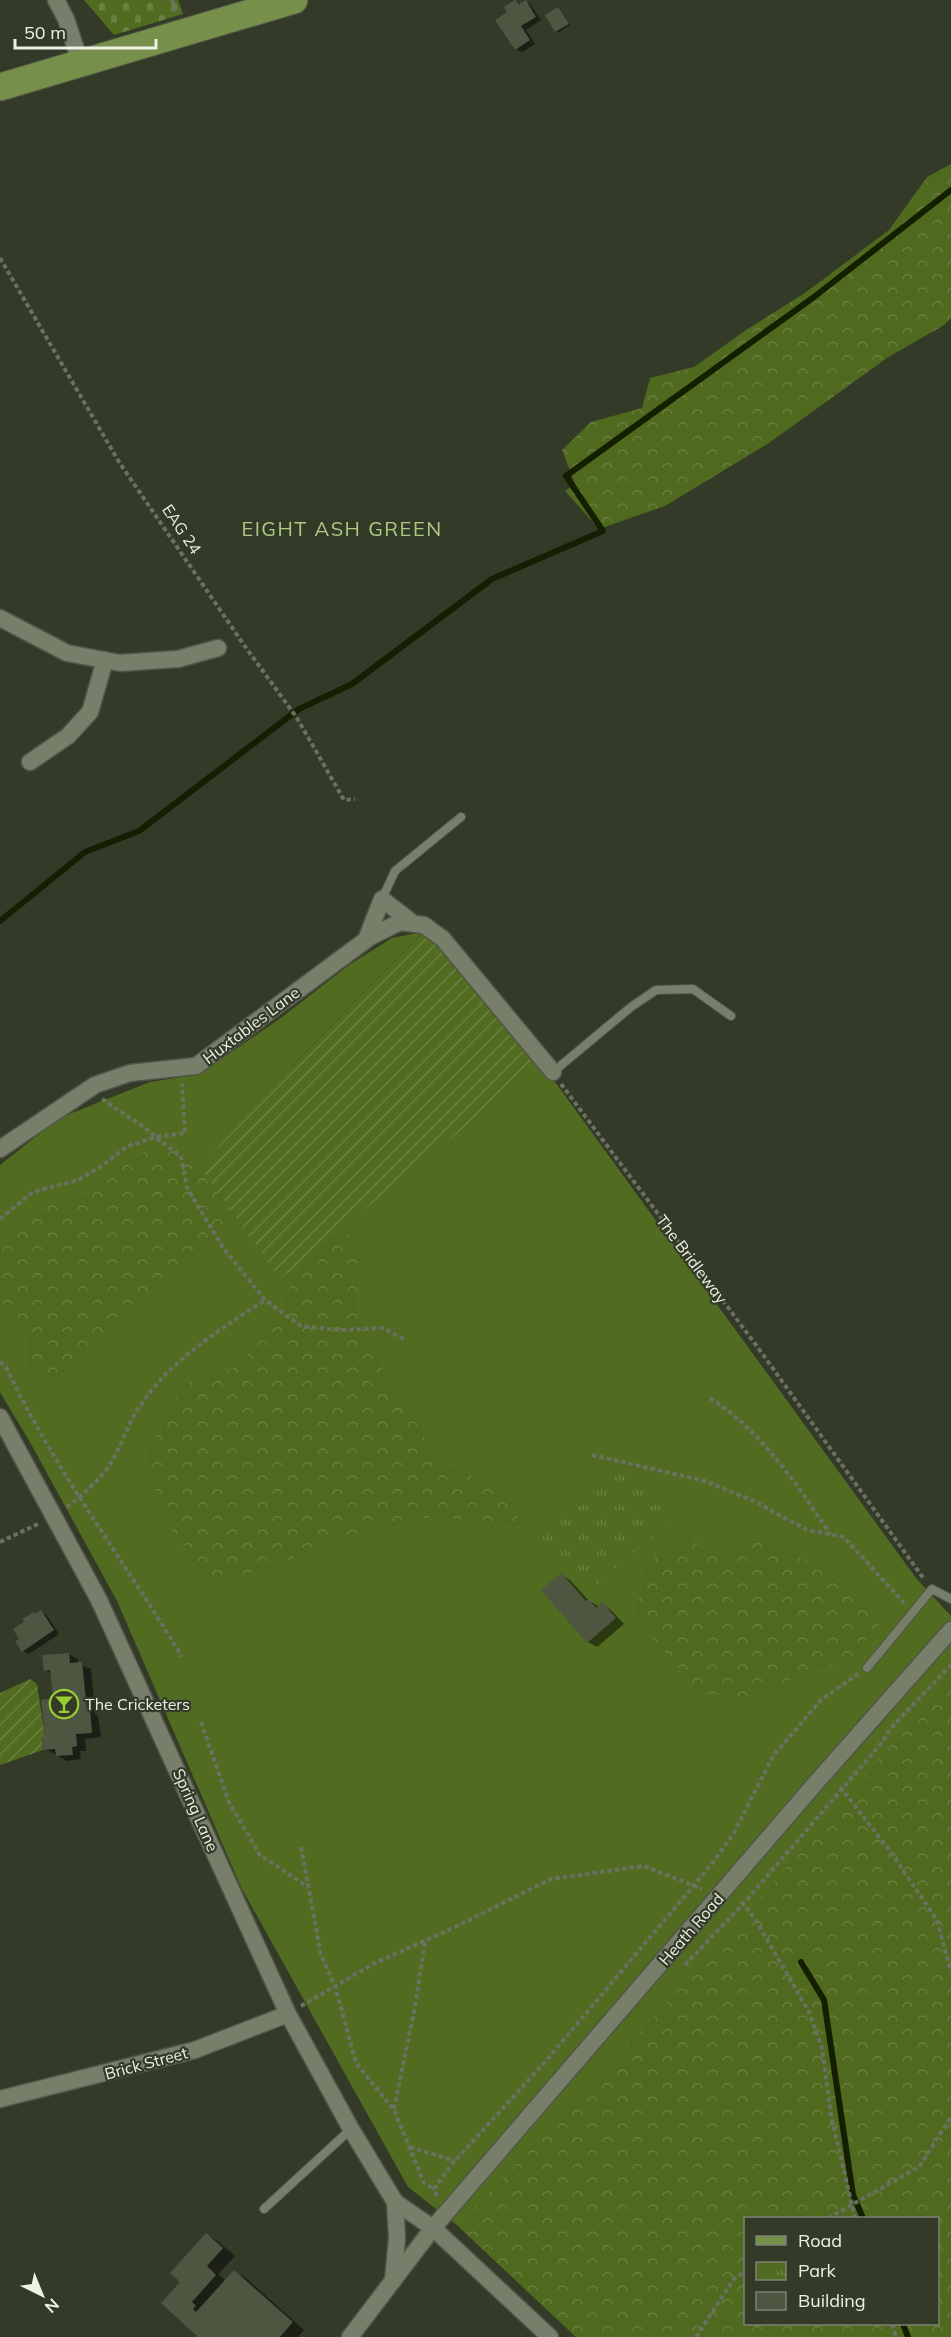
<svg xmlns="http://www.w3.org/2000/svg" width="951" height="2337" font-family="Mulish,sans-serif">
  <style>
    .grass { fill: #516b21; fill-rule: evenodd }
    .forest { fill: url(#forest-crowns); fill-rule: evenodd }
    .cemetery { fill: url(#cemetery-stones) }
    .park { fill: url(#park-tufts) }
    .garden { fill: url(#garden-furrows) }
    .shadow { fill: #0007 }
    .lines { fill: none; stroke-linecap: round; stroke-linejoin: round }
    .stream { stroke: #131f00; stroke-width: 6 }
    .building { fill: #4e5642 }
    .lane-casing { stroke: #515747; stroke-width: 10 }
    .street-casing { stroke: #515747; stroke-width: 19 }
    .primary-casing { stroke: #515747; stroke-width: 29 }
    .path { stroke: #6a7161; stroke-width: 4; stroke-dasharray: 4.5 3; stroke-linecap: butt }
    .lane { stroke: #777f6b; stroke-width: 8 }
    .street { stroke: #777f6b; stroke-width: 16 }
    .primary { stroke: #768f49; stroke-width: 27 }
    .labels { text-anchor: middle; stroke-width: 4.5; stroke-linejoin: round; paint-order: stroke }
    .street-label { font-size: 16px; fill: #ebf1e5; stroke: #333a28 }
    .poi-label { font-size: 16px; fill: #ebf1e5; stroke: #333a28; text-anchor: start }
    .quarter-label { font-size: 20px; letter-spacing: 1.5px; fill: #adca83; stroke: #333a28 }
  </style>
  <defs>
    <pattern id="forest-crowns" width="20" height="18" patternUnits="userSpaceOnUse" patternTransform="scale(1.5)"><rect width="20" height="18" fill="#4f691e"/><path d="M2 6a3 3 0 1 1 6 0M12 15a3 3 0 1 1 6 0" fill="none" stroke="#687f3f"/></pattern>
    <pattern id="cemetery-stones" width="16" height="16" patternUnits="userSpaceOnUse" patternTransform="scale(1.5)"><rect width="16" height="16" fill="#516b21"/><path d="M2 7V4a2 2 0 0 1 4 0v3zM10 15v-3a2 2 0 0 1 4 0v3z" fill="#6a8141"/></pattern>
    <pattern id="park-tufts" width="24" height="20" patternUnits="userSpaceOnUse" patternTransform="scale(1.5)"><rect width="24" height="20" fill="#516b21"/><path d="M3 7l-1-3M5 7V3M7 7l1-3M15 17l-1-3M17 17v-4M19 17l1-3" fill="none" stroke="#6a8141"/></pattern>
    <pattern id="garden-furrows" width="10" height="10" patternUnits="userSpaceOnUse" patternTransform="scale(1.5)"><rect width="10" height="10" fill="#516b21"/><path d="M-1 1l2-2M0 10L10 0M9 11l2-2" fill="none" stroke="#6a8141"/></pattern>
  </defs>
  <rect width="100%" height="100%" fill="#333a28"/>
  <!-- grass -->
  <path class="grass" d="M423,932L292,1066L280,1278L542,1064L916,1578L951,1616V2337H576L458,2226L408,2187L242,1889L117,1601L31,1444L0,1392V1165L59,1118L150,1082L200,1074L282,1017L349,965L392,938ZM746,2218H938V2324H746Z"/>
  <!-- forest -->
  <path class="forest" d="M951,164V318L944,325L887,358L769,443L665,506L599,529L565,491L575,484L562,450L591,422L642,408L650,378L694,367L749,328L805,293L889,230L927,177Z
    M166,1142L200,1167L237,1218L185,1263L123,1311L60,1376L29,1373L26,1319L1,1321L0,1319V1246L55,1202L90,1195L129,1159Z
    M342,1228L361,1244L356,1313L390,1383L437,1456L502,1494L523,1526L482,1520L430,1517L341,1538L266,1569L208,1582L160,1511L147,1454L184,1384L239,1366L272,1324L305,1259Z
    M687,1537L719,1558L762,1537L822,1568L882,1621L847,1662L803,1672L760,1698L701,1693L634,1617L646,1563Z
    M951,1675V2337H576L458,2226L700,1968ZM746,2218H938V2324H746Z"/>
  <!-- cemetery -->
  <path class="cemetery" d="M84,0H178L183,14L114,35Z"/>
  <!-- park -->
  <path class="park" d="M623,1457L675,1517L587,1593L535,1534Z"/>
  <!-- garden -->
  <path class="garden" d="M423,932L439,943L542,1064L280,1279L200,1167L292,1066Z
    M30,1679L37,1684L45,1737L42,1738L43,1750L0,1765V1693Z"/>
  <!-- shadow -->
  <path class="shadow" d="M516,1L521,4L525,1L531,5L541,20L526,30L535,44L522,52L516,49L509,12Z
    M558,9L570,25L559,32L556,31Z
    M561,1575L570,1580L588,1600L598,1606L602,1604L611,1610L624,1624L597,1647L588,1642Z
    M41,1612L47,1616L59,1634L29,1654L23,1651L21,1639L36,1615Z
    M68,1654L78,1659V1664L91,1669L95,1714L98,1716L101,1737L85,1739L86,1751H80L81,1759L67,1761L45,1749L54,1700L51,1673L45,1670Z
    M207,2235L219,2242L235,2256L218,2274L226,2281L235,2272L247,2279L304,2330L298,2337H201L182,2282Z"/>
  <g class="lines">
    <!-- stream -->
    <path class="stream" d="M0,921L85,852L139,831L299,709L352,684L492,579L603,531L566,476L814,297L951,190
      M801,1962L824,2000L853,2195L863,2218
      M903,2324L908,2337"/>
  </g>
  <!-- building -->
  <path class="building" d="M515,0L519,4L526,0L536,17L521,26L530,40L515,50L495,20L507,12L504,7Z
    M558,7L569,24L555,32L545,15Z
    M561,1573L586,1601L589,1599L596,1608L602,1602L616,1618L587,1643L541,1590Z
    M41,1610L54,1630L22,1652L15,1641L19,1639L13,1629L24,1622L22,1619L34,1612L35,1614Z
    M69,1653L70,1663L82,1662L87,1710L90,1709L92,1733L76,1734L77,1746L72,1747L73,1755L56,1756L55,1749L43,1750L42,1737H45L41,1700L53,1698L50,1670L44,1671L42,1655Z
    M206,2233L223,2248L207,2266L216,2275L192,2302L196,2306L193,2309L196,2312L234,2270L293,2322L280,2337H198L161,2303L180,2282L170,2273Z"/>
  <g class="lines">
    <!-- lane casing -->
    <g class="lane-casing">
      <path id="lane" d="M382,899L395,871L461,817
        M553,1072L631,1007L656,990L693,989L731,1016
        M867,1668L932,1589L951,1599
        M264,2209L351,2129"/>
    </g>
    <!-- street casing -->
    <g class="street-casing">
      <path id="street" d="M56,0L66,19L81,64
        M0,618L67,653L120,663L178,659L218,648
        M30,762L68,736L90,712L105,660
        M366,940L382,899L414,924
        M0,1149L95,1085L130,1073L196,1066L370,937L400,922L424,925L443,939L553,1072
        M0,1417L99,1600L288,2014L351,2129L395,2202L433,2228L550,2337
        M0,2099L195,2050L288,2014
        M393,2281L397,2238L395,2202
        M350,2337L433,2228L814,1785L951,1630"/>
    </g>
    <!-- primary casing -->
    <g class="primary-casing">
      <path id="primary" d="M0,87L294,0"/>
    </g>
    <!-- path -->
    <path class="path" d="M172,0L175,13
      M0,258L119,462L244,645L297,718L344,800L355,799
      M561,1084L756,1345L924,1579
      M102,1099L151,1132L155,1137L181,1156L187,1188L224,1249L265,1300L301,1326L340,1330L383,1328L405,1340
      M0,1219L33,1192L78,1180L100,1167L126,1147L155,1137L185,1133L182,1084
      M0,1362L6,1367C54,1469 124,1560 182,1657
      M710,1398C762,1432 796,1483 830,1534
      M592,1455L705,1481L754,1501L807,1530L844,1537L904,1603
      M67,1507C83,1495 102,1478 112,1461C123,1442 129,1421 142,1403C172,1359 221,1329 265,1300
      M0,1542L40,1523
      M201,1722L229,1802L260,1855L308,1887
      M840,1787L890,1851L937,1920L951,1972
      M301,1847L321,1955L335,1986L356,2063L394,2110L424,2183L434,2189
      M741,1902L754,1917L809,2012L822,2048L831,2116L855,2218
      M685,1965L743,1904L880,1745L890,1729L951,1665
      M301,2006L375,1963L453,1928L551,1879L644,1866L702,1889
      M394,2109L415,2007L425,1941
      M410,2147L455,2161
      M437,2196L434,2189L452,2164L545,2062L711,1865L734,1833L773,1756L821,1700L858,1674
      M828,2218L919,2167L951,2117
      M892,2324L896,2337
      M696,2337L734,2279L746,2271"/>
    <!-- lane -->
    <use href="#lane" class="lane"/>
    <!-- street -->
    <use href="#street" class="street"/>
    <!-- primary -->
    <use href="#primary" class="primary"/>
  </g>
  <!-- icons -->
  <defs>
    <g id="bar-ring" transform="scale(1.5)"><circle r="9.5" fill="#333a28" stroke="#9acb35" stroke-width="1.5"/><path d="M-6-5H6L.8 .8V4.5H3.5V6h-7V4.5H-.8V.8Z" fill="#9acb35"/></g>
  </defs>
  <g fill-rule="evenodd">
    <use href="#bar-ring" x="64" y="1704"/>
  </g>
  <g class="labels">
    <!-- street labels -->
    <g class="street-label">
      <text transform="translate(182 529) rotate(56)" y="6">EAG 24</text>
      <text transform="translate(251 1025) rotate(-37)" y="6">Huxtables Lane</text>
      <text transform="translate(692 1259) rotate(53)" y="6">The Bridleway</text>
      <text transform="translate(196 1810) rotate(66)" y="6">Spring Lane</text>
      <text transform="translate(691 1929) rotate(-49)" y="6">Heath Road</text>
      <text transform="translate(146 2063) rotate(-15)" y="6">Brick Street</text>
    </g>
    <!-- poi labels -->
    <g class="poi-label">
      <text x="85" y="1710">The Cricketers</text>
    </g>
    <!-- quarter labels -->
    <g class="quarter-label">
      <text x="342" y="536">EIGHT ASH GREEN</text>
    </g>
  </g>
  <!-- legend -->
  <rect x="744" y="2217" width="195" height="108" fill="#333a28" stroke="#7d8374" stroke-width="1.5"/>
  <rect x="756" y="2236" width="30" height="9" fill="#768f49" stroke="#7d8374" stroke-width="1.5"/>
  <text x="798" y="2247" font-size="18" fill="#ebf1e5">Road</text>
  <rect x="756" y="2262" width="30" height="18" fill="url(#park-tufts)" stroke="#7d8374" stroke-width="1.5"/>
  <text x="798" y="2277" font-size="18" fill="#ebf1e5">Park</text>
  <rect x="756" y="2292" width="30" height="18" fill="#4e5642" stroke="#7d8374" stroke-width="1.5"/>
  <text x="798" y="2307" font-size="18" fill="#ebf1e5">Building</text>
  <!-- north arrow -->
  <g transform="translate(42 2295) rotate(137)" stroke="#333a28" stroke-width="4.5" paint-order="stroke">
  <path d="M0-4.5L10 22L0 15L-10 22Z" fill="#ebf1e5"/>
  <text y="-9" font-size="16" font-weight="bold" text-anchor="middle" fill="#ebf1e5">N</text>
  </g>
  <!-- scale -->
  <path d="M15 39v9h141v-9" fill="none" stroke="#ebf1e5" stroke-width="3"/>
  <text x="24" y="39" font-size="18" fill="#ebf1e5" stroke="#333a28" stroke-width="4.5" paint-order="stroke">50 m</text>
</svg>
